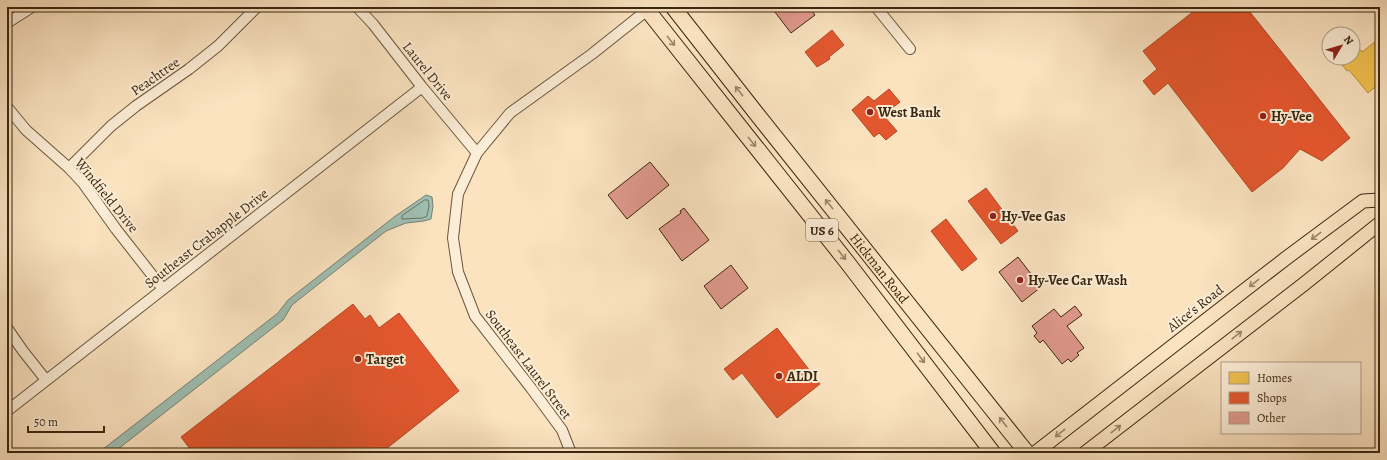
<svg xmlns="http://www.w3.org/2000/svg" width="1387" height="460" font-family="Alegreya,serif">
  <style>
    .water { fill: #9fbeb2; stroke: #778272 }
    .homes { fill: #f2c14e; stroke: #bb933c }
    .shops { fill: #e4572e; stroke: #b14925 }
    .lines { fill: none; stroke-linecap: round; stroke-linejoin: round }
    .shore { stroke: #6d7262; stroke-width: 1 }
    .building { fill: #e0998d; stroke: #3b2711 }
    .minor-casing { stroke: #6b563d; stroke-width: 12 }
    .major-casing { stroke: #3b2711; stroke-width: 15 }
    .highway-casing { stroke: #3b2711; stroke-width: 17 }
    .minor { stroke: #fcedd6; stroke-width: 10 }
    .major { stroke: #fbe3c0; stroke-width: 13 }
    .highway { stroke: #fbe3c0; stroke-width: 15 }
    .oneway { stroke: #9b8568 }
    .poi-dot { fill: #8f2418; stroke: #fcedd6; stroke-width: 1.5 }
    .labels { text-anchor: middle; stroke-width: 4; stroke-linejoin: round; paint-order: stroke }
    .shield { fill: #fcedd6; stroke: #75624c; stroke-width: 1 }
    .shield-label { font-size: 13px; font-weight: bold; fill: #3b2711 }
    .street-label { font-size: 14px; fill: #3b2711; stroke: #fcedd6 }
    .poi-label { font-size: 14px; font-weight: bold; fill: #3b2711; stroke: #fcedd6; text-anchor: start }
  </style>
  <rect width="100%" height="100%" fill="#fbe3c0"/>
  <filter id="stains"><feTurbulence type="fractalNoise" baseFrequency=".005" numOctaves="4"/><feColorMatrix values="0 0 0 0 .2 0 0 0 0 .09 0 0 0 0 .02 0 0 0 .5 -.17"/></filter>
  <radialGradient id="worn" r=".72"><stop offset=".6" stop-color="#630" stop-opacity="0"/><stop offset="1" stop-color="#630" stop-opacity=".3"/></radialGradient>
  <!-- water -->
  <path class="water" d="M426,195L432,197L433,206L431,219L424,221L406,223L386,231L292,305L283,320L113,453H98L278,313L288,300L394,217Z"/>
  <!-- homes -->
  <path class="homes" d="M1380,38V83L1368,93L1349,70L1347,71L1342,65L1351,58H1353V56L1361,50L1362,52Z"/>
  <!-- shops -->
  <path class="shops" d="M1199,7H1246L1350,138L1322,161L1300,149L1283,168L1252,192L1168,83L1154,95L1143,81L1157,69L1143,51Z
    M832,30L844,45L829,57L830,59L817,67L805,52Z
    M889,89L900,102L883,115L897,131L886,140L879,133L874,137L852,110L868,96L874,101Z
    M986,188L1018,231L1001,244L968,201Z
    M946,219L977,259L962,271L931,231Z
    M353,304L365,319L370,315L379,328L399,313L459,391L381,453H193L181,437Z
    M777,328L820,384L777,418L742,373L733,380L724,369Z"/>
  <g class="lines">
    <!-- shore -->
    <path class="shore" d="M425,200H428L429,206L427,216L423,218L402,219V216Z"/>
  </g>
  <!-- building -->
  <path class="building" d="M771,7H809L815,15L791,33Z
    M650,162L669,185L627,219L608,195Z
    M684,208L709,240L682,261L659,229L681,213L680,211Z
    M1018,257L1041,287L1022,302L999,272Z
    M731,265L748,288L721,309L704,286Z
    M1075,306L1082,315L1067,326L1084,348L1077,353L1079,355L1071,362L1068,359L1062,364L1043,340L1040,343L1034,336L1037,333L1032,326L1054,309L1061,317Z"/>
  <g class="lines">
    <!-- minor casing -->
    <g class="minor-casing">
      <path id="minor" d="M357,7L373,24L422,87L477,153
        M876,7L910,49
        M7,23L32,7
        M7,107L26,130L69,168L83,183L116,229L163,289
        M69,168L111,126L136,106L189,69L218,46L257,7
        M7,328L23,351L46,380
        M7,411L422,87
        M571,453L562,430L531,388L475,316L458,272L453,238L458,194L477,153L510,113L592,54L651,7"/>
    </g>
    <!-- major casing -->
    <g class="major-casing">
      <path id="major" d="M1035,453L1285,259L1363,201L1380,200
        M1085,453L1304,284L1380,223"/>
    </g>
    <!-- highway casing -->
    <g class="highway-casing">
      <g id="highway">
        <path d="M645,7L847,262L993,453"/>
        <path id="s1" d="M673,7L756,113L1027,453"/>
      </g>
    </g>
    <!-- minor -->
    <use href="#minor" class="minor"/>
    <!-- major -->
    <use href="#major" class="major"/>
    <!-- highway -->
    <use href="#highway" class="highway"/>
  </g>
  <!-- one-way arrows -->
  <defs><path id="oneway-shaft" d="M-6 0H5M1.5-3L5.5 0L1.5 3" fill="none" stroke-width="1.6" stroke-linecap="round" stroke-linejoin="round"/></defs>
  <g class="oneway">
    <use href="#oneway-shaft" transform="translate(671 41) rotate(52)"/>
    <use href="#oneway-shaft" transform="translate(739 91) rotate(-128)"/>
    <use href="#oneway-shaft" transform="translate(752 142) rotate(51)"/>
    <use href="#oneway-shaft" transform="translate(829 204) rotate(-129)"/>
    <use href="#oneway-shaft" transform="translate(1316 236) rotate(143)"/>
    <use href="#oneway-shaft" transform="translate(842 255) rotate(51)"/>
    <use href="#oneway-shaft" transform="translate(1254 283) rotate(142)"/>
    <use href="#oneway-shaft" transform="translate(1237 335) rotate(-38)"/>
    <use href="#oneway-shaft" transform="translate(921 358) rotate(53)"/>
    <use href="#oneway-shaft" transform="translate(1003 422) rotate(-128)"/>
    <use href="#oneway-shaft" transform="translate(1116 429) rotate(-38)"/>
    <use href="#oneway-shaft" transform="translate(1060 433) rotate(142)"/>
  </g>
  <!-- markers -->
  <g class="poi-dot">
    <circle cx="870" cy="112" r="4"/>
    <circle cx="1263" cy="116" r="4"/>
    <circle cx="993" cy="216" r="4"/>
    <circle cx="1020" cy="280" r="4"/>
    <circle cx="358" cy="359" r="4"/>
    <circle cx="779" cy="376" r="4"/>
  </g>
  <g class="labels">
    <!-- shield labels -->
    <rect class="shield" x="806" y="219" width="32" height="22" rx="3"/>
    <g class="shield-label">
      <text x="822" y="235">US 6</text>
    </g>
    <!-- street labels -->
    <g class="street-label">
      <text transform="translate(428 71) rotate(51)" y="5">Laurel Drive</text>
      <text transform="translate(155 76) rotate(-35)" y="5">Peachtree</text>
      <text transform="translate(107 195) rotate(51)" y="5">Windfield Drive</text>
      <text transform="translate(206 238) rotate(-38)" y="5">Southeast Crabapple Drive</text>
      <text dy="5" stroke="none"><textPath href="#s1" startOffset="333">Hickman Road</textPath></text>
      <text transform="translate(1195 308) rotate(-38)" y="5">Alice's Road</text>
      <text transform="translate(529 364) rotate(53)" y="5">Southeast Laurel Street</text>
    </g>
    <!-- poi labels -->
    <g class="poi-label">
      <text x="878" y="117">West Bank</text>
      <text x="1271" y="121">Hy-Vee</text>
      <text x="1001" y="221">Hy-Vee Gas</text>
      <text x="1028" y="285">Hy-Vee Car Wash</text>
      <text x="366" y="364">Target</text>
      <text x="787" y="381">ALDI</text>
    </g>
  </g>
  <!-- margin -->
  <rect width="1387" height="460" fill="none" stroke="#fbe3c0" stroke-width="24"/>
  <rect x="8" y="8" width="1371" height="444" fill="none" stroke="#3b2711" stroke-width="2"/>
  <rect x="12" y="12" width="1363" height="436" fill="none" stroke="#3b2711"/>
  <!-- legend -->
  <rect x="1221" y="362" width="140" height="72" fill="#fcedd6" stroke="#af9e87"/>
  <rect x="1229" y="372" width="20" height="12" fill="#f2c14e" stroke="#af9e87"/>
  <text x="1257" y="382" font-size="12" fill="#3b2711">Homes</text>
  <rect x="1229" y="392" width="20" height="12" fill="#e4572e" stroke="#af9e87"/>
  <text x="1257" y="402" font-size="12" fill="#3b2711">Shops</text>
  <rect x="1229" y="412" width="20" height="12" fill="#e0998d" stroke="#af9e87"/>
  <text x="1257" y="422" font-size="12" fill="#3b2711">Other</text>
  <!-- north arrow -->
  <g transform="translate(1341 46) rotate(52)"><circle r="19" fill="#fcedd6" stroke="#af9e87"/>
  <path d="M0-3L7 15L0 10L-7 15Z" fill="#8f2418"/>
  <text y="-6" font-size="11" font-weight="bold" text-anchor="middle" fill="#3b2711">N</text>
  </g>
  <!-- scale -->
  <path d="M28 426v6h76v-6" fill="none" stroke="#3b2711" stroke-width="2"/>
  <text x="34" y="426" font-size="12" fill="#3b2711" stroke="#fcedd6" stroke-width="3" paint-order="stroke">50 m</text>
  <rect width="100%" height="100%" filter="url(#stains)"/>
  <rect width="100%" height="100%" fill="url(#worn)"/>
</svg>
